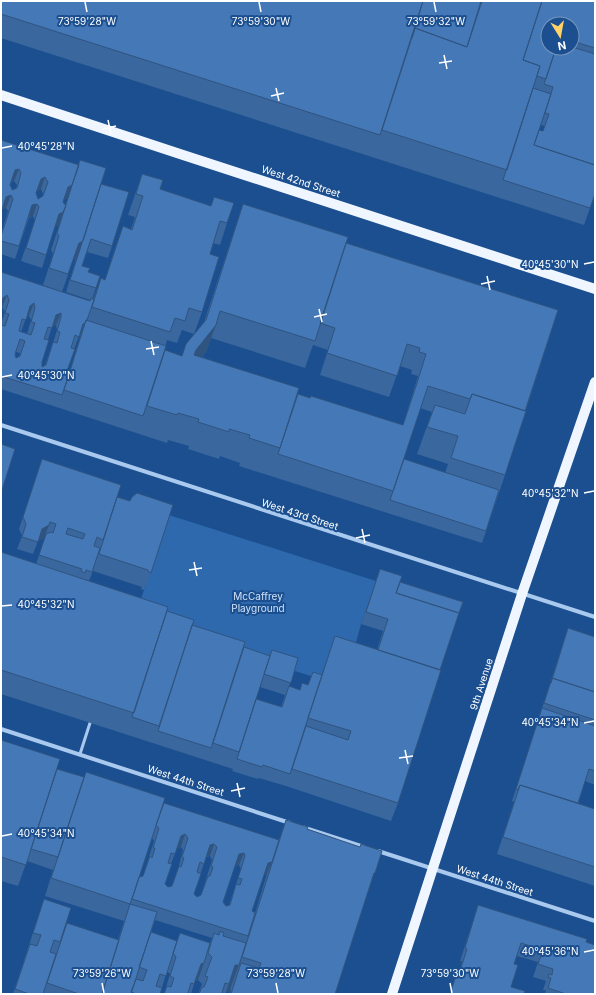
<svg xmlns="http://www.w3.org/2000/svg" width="596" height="995" font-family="Inter,sans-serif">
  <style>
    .green { fill: #2e69ad }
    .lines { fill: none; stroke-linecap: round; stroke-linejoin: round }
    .service { stroke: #a9c9ee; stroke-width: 3 }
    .minor { stroke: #a9c9ee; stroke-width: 4 }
    .primary { stroke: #f0f6ff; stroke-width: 10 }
    .wall { fill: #3a679d; fill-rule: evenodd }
    .shaded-wall { fill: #305480 }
    .building { fill: #4478b7; stroke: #305480; fill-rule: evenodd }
    .ticks { fill: none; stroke: #fff; stroke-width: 1.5 }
    .labels { text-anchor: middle; stroke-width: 4; stroke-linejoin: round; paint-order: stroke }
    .street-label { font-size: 10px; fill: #fff; stroke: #1b4f8f }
    .park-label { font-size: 10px; fill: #cfe3fa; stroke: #1b4f8f }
    .ticks-label { font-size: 10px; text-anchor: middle; fill: #fff; stroke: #1b4f8f; stroke-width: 4; stroke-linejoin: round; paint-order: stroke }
  </style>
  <rect width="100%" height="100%" fill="#1b4f8f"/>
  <!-- green -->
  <path class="green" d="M169,515L376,581L361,624L351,661L329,654L320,679L267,662L241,655L134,620Z"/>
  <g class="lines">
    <!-- service -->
    <path class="service" d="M80,754L90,723"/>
    <!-- minor -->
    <path class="minor" d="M1,425L595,617
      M1,729L290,823
      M302,827L364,847
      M378,851L595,921"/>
    <!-- primary -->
    <path class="primary" d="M1,95L180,154L595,289
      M392,994L522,594L595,382"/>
  </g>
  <!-- wall -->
  <path class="wall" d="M1,1H595V194L584,225L1,38ZM572,24V48H548ZM541,125L545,126L543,131L539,130Z
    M1,140L101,184L112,246L108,258L87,252L82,266L88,272L100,276L92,299H93L101,278L105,280L115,248L123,226L131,229L135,217L128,215L142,174L160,189L211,206L214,197L227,223L220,245L213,243L210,254L202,312L194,334L182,330L177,343L167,340L163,355L182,356L186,344L204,322L234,231L243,204L346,243L558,310L505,475L482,543L239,466L240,463L220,456L219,459L188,449L189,446L168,440L167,443L1,389V323L5,312L2,307L1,272L90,301V300L66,292L76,259L73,260L62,292L43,285L53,254L51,250L61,219L59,225L55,226L42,268L21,261L35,220L33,216L29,218L15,259L1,254V234L8,211L6,208L2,209ZM14,181L17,185L16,188L12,190L10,185L11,182ZM41,189L43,194L42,197L38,199L36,193L37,191ZM68,198L65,205L63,202L64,199ZM29,316L31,320L27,334L21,332L26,318ZM56,325L57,330L53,343L45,365L42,367V362L48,340L52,327ZM81,334L69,373L67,371L74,349L79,336ZM211,338L305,368L313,345L328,350L320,375L389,397L400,366L412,370L411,374L418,376L403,425L298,394L202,357L206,352ZM16,352L20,353L19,356L16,358L15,354ZM420,408L432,412L417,454L448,464L445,473L404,459Z
    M42,459L114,507L151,573L144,590L141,589L142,587L93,571L89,581L167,611L192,625L240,658L270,656L298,658L289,686L300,690L302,683L308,685L322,675L335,636L377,650L383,631L361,624L380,569L400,582L398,803L391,821L286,786L259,778L258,779L232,771L233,769L1,694V552L36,564L46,534H45L44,538L38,541L33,554L17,549L22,536L19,529ZM260,687L285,695L281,707L256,699Z
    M568,628L595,637V785L585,781L578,803L595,809V886L497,854L514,802L512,801Z
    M1,740L57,769L279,840L286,820L307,829L363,906L335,994H229L231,990L230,989L229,992H226V994H198L202,984L198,980L195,981L191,994H164L170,974L167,971L160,994H13L44,899L63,934L118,940L124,921L45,896L53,870L27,861L18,886L1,881ZM152,838L154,841L148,860L143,876L139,877ZM181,847L183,850L178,869L172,886L168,887L165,884L171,864L177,848ZM210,856L212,860L201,895L197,897L194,894L206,857ZM239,865L241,869L229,905L226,906L223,902L235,866ZM267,874L255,913L252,911L264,875ZM155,920L212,938L210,943L180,933L177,941L151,932Z
    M478,905L586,942L595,994H545L546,990H543L546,981L533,977L538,962L517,956L514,964L511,987L524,994H450L458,970H460L462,961H460Z"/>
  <!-- shaded-wall -->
  <path class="shaded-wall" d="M19,169L14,181L10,182L15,170Z
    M45,177L41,189L37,191L41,179Z
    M72,185L68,198L64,200L68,187Z
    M11,195L6,208L2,209L6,197Z
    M37,204L33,216L28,218L32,205Z
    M63,212L59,225L55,227L59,214Z
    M83,241L76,259L72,260L79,243Z
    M7,295L2,307L1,308V304L3,298Z
    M34,303L29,316L25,319L30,306Z
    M61,313L56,325L52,327L56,315Z
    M86,322L81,334L79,336L83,324Z
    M216,325L206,352L186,377L196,350Z
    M49,525L44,538L38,541L42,529Z
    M185,834L181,847L177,848L181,836Z
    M214,844L210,856L205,857L210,845Z
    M244,853L239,865L234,866L239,854Z
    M272,862L267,874L263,875L268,863Z
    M374,873H375L363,906Z
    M204,963L198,980L194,981L201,964Z
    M235,965H239L229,992H226Z"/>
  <!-- building -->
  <path class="building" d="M1,1H423L380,135L1,14Z
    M423,1H481L467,47L415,28L412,38Z
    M482,1H542L523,60L540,66L507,170L382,130L415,28L467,47Z
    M542,1H595V48L572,41V24H548V48H556L546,79L537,76L540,66L523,60Z
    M572,47L595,54V165L534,145L539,130L543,131L549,114L545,113L553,87L544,84L556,48H572Z
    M533,88L551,94L534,145L595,165V194L590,208L503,180Z
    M1,140L79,165L72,185L68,187L63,202L66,206L63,212L59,214L46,255L26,248L39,207L37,204L32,205L19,246L1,241V236L13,199L11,195L6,197L1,213ZM19,169L21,173L17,188L12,190V189L10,185L15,170ZM45,177L48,182L43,196L38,199L36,193L41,179Z
    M80,160L106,168L83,241L79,243L68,274L49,268L59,236L57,233Z
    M142,174L163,180L160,189L211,206L214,197L234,203L227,223L220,221L210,254L219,257L202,312L189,308L185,321L175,318L170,332L92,307L101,278L105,280L123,226L132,230L143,196L136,194Z
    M101,184L129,192L112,246L91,239L82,266L90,268L88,272L100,276L96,288L70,280Z
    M243,204L348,237L315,341L220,311L216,325L196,350L194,355L299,388L280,448L249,438L250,435L229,429V432L198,422L199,419L178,413L177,415L147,406L165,350L182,356L186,344L206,320Z
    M346,243L558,310L525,411L472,394L470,399L428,386L393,491L278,454L298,394L310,398L311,396L403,425L417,383L426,354L419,352L420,348L407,344L397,376L327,353L335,328L320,323Z
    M1,272L90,301L91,298L94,300L87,320H86V322L83,324L79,337L75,335L71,348L75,349L67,371L69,374L62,395L1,376V325L5,326L9,314L5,313L9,300L7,295L3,298L1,304ZM34,303L35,308L31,322L35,323L31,335L19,331L22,319L26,320L30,306ZM61,313V317L57,331L60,332L57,343L53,342L46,365L42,367V362L49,340L44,339L48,327L52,328L56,315ZM20,339L25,341L20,356L16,358L15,354Z
    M86,320L166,346L143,416L64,390Z
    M472,394L526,411L505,475L451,458L458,436L427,427L435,405L465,414Z
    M1,444L15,449L1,493Z
    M42,459L121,485L103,540L97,537L94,546L100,548L92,572L86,570L85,573L81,571L82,569L39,555L46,534L51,532L53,533L56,524L50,522L49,525L42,529L38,542L22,537L26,524L23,517ZM68,528L85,534L83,539L66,534Z
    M404,459L499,490L486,531L390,500Z
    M137,493L173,505L151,573L148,571V570L99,554L117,497L130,501L132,497Z
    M1,552L168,607L134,713L1,670Z
    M380,569L402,576L396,593L459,613L440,670L378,650L388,619L366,612Z
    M400,582L463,602L459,613L396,593Z
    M167,611L194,620L159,726L132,717Z
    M192,625L245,642L211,748L158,731Z
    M568,628L595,637V692L552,678L551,683Z
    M335,636L441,670L398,803L292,769L306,726L348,740L351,731L308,718Z
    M244,647L270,656L239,752L213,743Z
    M272,650L298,658L291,683L264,674Z
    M313,672L322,675L290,774L263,765L262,767L237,759L256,699L282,707L289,686L300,690L302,683L308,685Z
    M552,678L595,692V720L544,703Z
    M542,708L595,726V771L589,769L578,803L520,785L518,790L516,789Z
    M1,740L60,759L26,865L1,857Z
    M57,769L84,777L58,857L31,849Z
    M86,772L165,798L134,893L130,904L157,912L131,994H102L130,904L51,878Z
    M520,785L595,809V867L503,837Z
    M164,803L279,840L272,862L268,863L252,911L255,913L248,936L132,899L139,877L143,876L150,856L152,858L155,848H153L159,828L156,825ZM185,834L188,838L182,857L184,858L181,867L179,866L172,886L168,887L165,884L172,864L168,863L171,853L175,854L181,836ZM214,844L217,847L211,866L213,867L210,876H208L201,895L197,897L194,894L201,874L197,872L200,862L204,864L210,845ZM244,853L245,856L238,878L242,879L240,885L236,884L230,905L226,906L223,902L239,854Z
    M286,820L308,827L307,829L360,847L361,844L382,851L375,873H374L335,994H231L241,963L259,968L261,963L242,957Z
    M44,899L71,908L60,942L54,940L50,952L56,954L43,994H29L15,989L30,944L37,946L41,935L33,933Z
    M478,905L587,939L586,942L595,945V994H566L548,988L551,978L548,977L549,974L552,975L553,969L538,964L543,950L521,943L514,964L518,965L511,987L525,991L524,994H450L458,970L460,971L467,949L465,948Z
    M67,923L119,940L102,994H79L47,983Z
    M220,931L224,933L223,936L246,943L239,965H235L229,984L225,983L222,993L225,994H199L202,987H204L208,977L205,976L212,957L208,953L214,933L219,935Z
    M151,932L177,941L166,976L160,974L156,986L162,988L160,994H134V993L131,992L136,979L143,981L147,970L139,967Z
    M180,933L210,943L204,963L201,964L194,984L191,983L188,993L191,994H164L167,986L171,987L174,978L170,976L176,957L173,953Z"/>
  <!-- ticks -->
  <path class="ticks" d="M85,2L87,12M259,2L261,12M434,2L436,12M444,55L447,69M439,63L452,61M276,88L279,101M271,96L284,93M108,120L111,134M103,129L116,126M2,148L12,146M584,264L594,262M487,276L490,290M481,284L495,281M319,309L322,322M314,317L327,314M151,341L154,355M146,349L159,347M2,377L12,375M584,493L594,491M362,529L365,543M356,538L370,535M194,562L197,576M189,570L202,568M2,606L12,605M584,723L594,721M405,750L408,764M399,758L413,756M237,783L240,797M231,791L245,788M2,836L12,834M584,952L594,950M102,983L104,993M276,983L278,993M450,983L452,993"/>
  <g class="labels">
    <!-- street labels -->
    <g class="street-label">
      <text transform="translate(301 181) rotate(18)" y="4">West 42nd Street</text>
      <text transform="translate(300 514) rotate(18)" y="4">West 43rd Street</text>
      <text transform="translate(481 684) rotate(-72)" y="4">9th Avenue</text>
      <text transform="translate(186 780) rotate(18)" y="4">West 44th Street</text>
      <text transform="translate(495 880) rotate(18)" y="4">West 44th Street</text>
    </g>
    <!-- park labels -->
    <g class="park-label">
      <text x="258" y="600">McCaffrey<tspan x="258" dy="12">Playground</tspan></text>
    </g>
  </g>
  <g class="ticks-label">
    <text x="87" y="25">73°59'28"W</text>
    <text x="261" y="25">73°59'30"W</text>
    <text x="436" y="25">73°59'32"W</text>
    <text x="46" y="150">40°45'28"N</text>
    <text x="550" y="268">40°45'30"N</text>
    <text x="46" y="379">40°45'30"N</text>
    <text x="550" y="497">40°45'32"N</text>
    <text x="46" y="608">40°45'32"N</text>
    <text x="550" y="726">40°45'34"N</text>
    <text x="46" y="837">40°45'34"N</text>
    <text x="550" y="955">40°45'36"N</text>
    <text x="102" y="977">73°59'26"W</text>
    <text x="276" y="977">73°59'28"W</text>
    <text x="450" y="977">73°59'30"W</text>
  </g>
  <!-- border -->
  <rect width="596" height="995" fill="none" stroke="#ffffff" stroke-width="4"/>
  <!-- north arrow -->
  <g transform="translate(560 36) rotate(169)"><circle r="19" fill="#1b4f8f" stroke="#7695bc"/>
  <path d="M0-3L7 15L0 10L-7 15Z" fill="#ffd166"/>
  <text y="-6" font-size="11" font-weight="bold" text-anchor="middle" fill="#ffffff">N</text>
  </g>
</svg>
